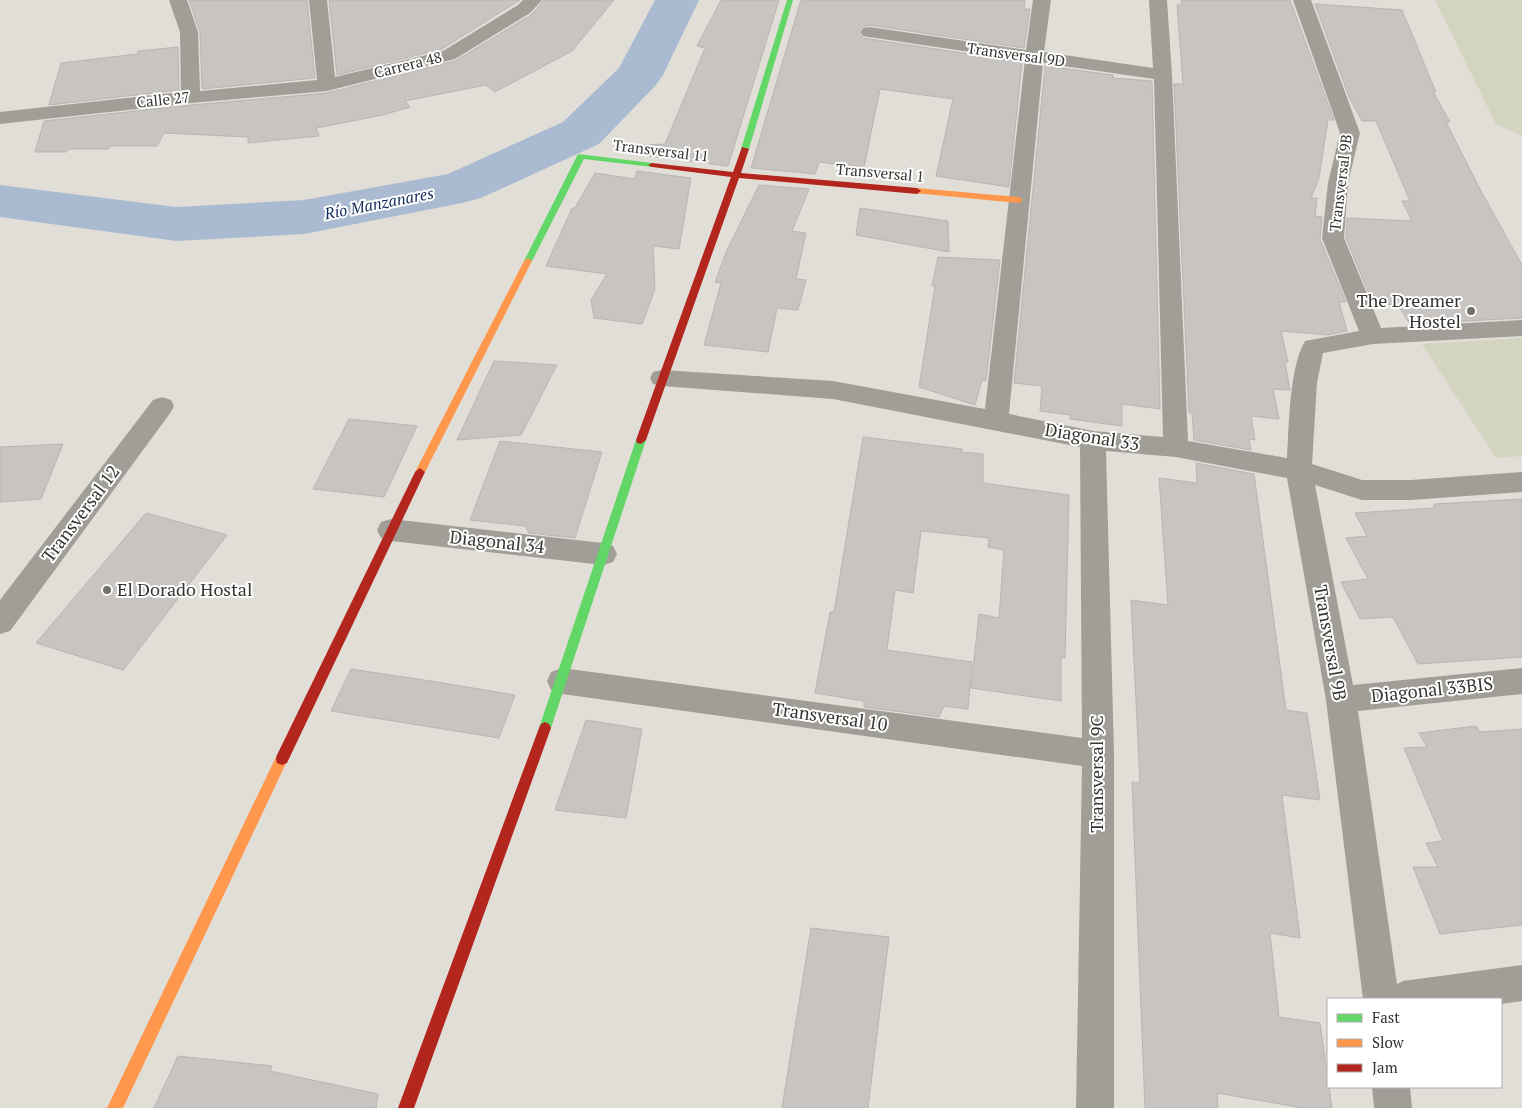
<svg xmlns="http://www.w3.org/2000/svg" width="1522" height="1108" font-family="'PT Serif',serif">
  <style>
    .green { fill: #d3d5c0 }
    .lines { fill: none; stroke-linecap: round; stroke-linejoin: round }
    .river { fill: #aabad1; fill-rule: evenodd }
    .building { fill: #c7c4c2; stroke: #b8b5b3 }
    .street { fill: #a09e97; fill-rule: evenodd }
    .fast { fill: #63d668; fill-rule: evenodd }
    .slow { fill: #ff974d; fill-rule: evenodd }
    .jam { fill: #b3261e; fill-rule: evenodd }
    .poi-dot { fill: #72706b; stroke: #fff; stroke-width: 2 }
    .labels { text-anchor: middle; stroke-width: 4; stroke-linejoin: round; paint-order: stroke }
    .far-street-label { font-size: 15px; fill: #373531; stroke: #fff }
    .far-water-label { font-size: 16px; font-style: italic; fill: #0f2c59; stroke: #fff }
    .poi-label { font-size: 18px; fill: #373531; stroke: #fff; text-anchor: end }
    .street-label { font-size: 18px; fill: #373531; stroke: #fff }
  </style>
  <rect width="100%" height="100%" fill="#e1ded7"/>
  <!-- green -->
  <path class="green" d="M1435,0H1522V136L1496,124Z
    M1522,338V456L1496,458L1422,344Z"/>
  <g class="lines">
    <!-- river -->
    <path class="river" d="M655,0H699L663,75L656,85L599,144L481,198L462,203L304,234L176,241L0,217V185L176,207L304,200L448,174L563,122L619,68Z"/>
  </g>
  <!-- building -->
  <path class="building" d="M189,0H307L315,78L202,89L200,32Z
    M329,0H520L442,49L337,75Z
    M544,0H614L572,51L495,92L486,85L405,101L410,107L383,115L316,128L319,136L248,143V137L164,133L157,146H110L109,149H69L66,152H35L44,121L191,105L327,93L455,61L531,15Z
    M721,0H779L728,166L641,155L644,145L665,144L705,48L697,46Z
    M801,0H1025L1024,9H1030L1024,48L869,25L862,27L858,32L863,38L1022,62L1009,187L936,176L953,99L880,89L864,167L819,162L815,174L751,168Z
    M1181,0H1290L1334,120H1328L1319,178L1311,198H1317L1315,216L1322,217L1320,239L1346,302H1339L1347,331L1328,335L1281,331L1288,362H1285L1290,390L1273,389L1279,419L1251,416L1255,440L1249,439L1251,450L1194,440L1192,413H1189L1174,84H1183L1177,5H1182Z
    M1315,4L1402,10L1436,92H1433L1450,122H1446L1481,191L1522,265V318L1410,324L1398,305L1373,304L1346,238L1347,218L1412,221L1402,201H1410L1376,121H1362L1349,97Z
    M178,47L179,90L49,105L61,63L137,54L138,51Z
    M1045,66L1113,75V78L1152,81L1160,409L1122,404V426L1070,419V415L1040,411L1042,386L1014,383Z
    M637,171L691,178L679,249L653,246L655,289L642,324L594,318L591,300L607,274L546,266L572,208H575L595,173L635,179Z
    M759,185L809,189L792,231L806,233L796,279L806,280L798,310L777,308L768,352L704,345L721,283L715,282L727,250Z
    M860,208L948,221L949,252L856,235Z
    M938,257L1000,260L986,381L982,380L975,405L919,387L935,286H932Z
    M494,361L557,365L521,435L457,440Z
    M349,419L417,426L384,497L313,489Z
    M863,437L962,449L961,452L983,454V483L1069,495L1065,658H1061V701L971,688L979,614L999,618L1004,550L988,547L989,538L921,531L913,593L895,590L887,650L972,662L968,709L944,706L939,717L864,707V701L815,693L830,612H834Z
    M500,441L602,452L575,538L529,533L525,526L470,520Z
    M63,444L41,499L0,502V447Z
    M1196,463L1254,474L1286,710L1307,713L1320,800L1282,795L1300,938L1270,933L1279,1017L1320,1023L1332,1108H1303L1217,1093L1218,1108H1145L1132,782L1140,783L1131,600L1168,605L1159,478L1197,483Z
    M1522,499V657L1418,664L1393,617L1360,619L1341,582L1368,579L1346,538L1367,536L1355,513L1434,508V504Z
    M146,513L227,535L123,670L36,643Z
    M351,669L437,682L515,695L499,738L331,711Z
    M586,720L642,729L626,818L555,810Z
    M1476,726L1480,732L1522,729V925L1440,934L1413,867H1438L1426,843L1443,841L1404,748L1427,747L1419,733Z
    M811,928L889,937L868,1108H782Z
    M178,1056L272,1066L270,1071L378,1094L376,1108H154Z"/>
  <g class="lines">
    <!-- street -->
    <path class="street" d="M169,0H187L198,32L200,91L317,80L309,0H327L335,77L443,51L518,5L523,0H542L530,13L455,59L327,91L191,103L0,124V112L181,92L180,32Z
      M1033,0H1051L1044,52L1153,68L1149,0H1167L1172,75L1188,441L1287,458C1289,427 1289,368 1305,341L1359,331L1322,238L1328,183L1340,133L1293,0H1311L1360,133L1348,183L1344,238L1381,328L1522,320V336L1373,344L1323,353L1317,383L1312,464L1362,480H1411L1522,472V492L1411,500H1362L1315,485L1353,685L1522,668V694L1358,711L1397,984L1403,981L1522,965V1001L1501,1004V999H1363L1326,700L1287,478L1176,457L1106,451L1114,754V1108H1076L1082,766L562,694L551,690L547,681L551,672L562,668L1082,738L1080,447L833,399L662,386L653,384L650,378L653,372L662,370L833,381L985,409L1025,60L869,37L863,36L860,32L863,28L869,27L1026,50ZM1043,63L1154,79L1163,437L1093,431L1009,414Z
      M162,397L171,400L174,406L171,412L10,631L0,634V600L153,400Z
      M391,519L603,543L613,546L617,554L613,562L603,565L391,541L381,538L377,530L381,522Z
      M1372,1087H1410L1412,1108H1374Z"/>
    <!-- fast -->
    <path class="fast" d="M787,0H793L749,149L742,151L741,149Z
      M578,154L652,163L656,165L652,167L584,159L532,261L531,263H525L524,261Z
      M641,436L646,440L551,728L549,732L545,734L541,732L539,728L636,440Z"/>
    <!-- slow -->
    <path class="slow" d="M917,188L1019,197L1023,200L1019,203L914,193V189Z
      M528,258L532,261L425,472L420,476L416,475L415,472L524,261Z
      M282,753L287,755L288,759L123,1108H107L277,755Z"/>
    <!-- jam -->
    <path class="jam" d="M742,147L749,149L741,173L917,188L921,191L917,194L739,178L646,440L641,444L637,443L636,440L731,177L652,167L648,165L652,163L733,172Z
      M420,468L425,472L287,763L282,765L277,763L276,759L277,755L415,472Z
      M545,722L549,724L551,728L414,1108H398L539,728L541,724Z"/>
  </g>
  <!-- markers -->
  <g class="poi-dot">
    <circle cx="1471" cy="311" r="5"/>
    <circle cx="107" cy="590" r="5"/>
  </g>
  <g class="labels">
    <!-- far-street labels -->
    <g class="far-street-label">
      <text transform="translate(1016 55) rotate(8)" y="5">Transversal 9D</text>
      <text transform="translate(408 65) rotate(-14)" y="5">Carrera 48</text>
      <text transform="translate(163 100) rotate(-6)" y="5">Calle 27</text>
      <text transform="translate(661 151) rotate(7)" y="5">Transversal 11</text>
      <text transform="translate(880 173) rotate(5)" y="5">Transversal 1</text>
      <text transform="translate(1341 183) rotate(-83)" y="5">Transversal 9B</text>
    </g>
    <!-- far-water labels -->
    <g class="far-water-label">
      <text transform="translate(379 203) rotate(-11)" y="6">Río Manzanares</text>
    </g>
    <!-- poi labels -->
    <g class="poi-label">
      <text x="1461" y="307">The Dreamer<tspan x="1461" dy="21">Hostel</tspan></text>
      <text x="117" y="596" text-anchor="start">El Dorado Hostal</text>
    </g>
    <!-- street labels -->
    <g class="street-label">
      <text transform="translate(1092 437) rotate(9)" y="6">Diagonal 33</text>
      <text transform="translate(81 514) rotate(-53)" y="6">Transversal 12</text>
      <text transform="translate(497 542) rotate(6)" y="6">Diagonal 34</text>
      <text transform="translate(1330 643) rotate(80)" y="6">Transversal 9B</text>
      <text transform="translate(1432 690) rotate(-6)" y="6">Diagonal 33BIS</text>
      <text transform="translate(830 717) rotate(8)" y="6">Transversal 10</text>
      <text transform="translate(1097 774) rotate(-90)" y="6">Transversal 9C</text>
    </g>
  </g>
  <!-- legend -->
  <rect x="1327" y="998" width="175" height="90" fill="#ffffff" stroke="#afaead"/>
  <rect x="1337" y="1014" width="25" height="8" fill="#63d668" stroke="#afaead"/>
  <text x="1372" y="1023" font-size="15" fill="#373531">Fast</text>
  <rect x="1337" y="1039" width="25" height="8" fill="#ff974d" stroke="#afaead"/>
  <text x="1372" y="1048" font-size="15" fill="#373531">Slow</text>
  <rect x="1337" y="1064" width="25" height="8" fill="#b3261e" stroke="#afaead"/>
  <text x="1372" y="1073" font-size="15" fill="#373531">Jam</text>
</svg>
